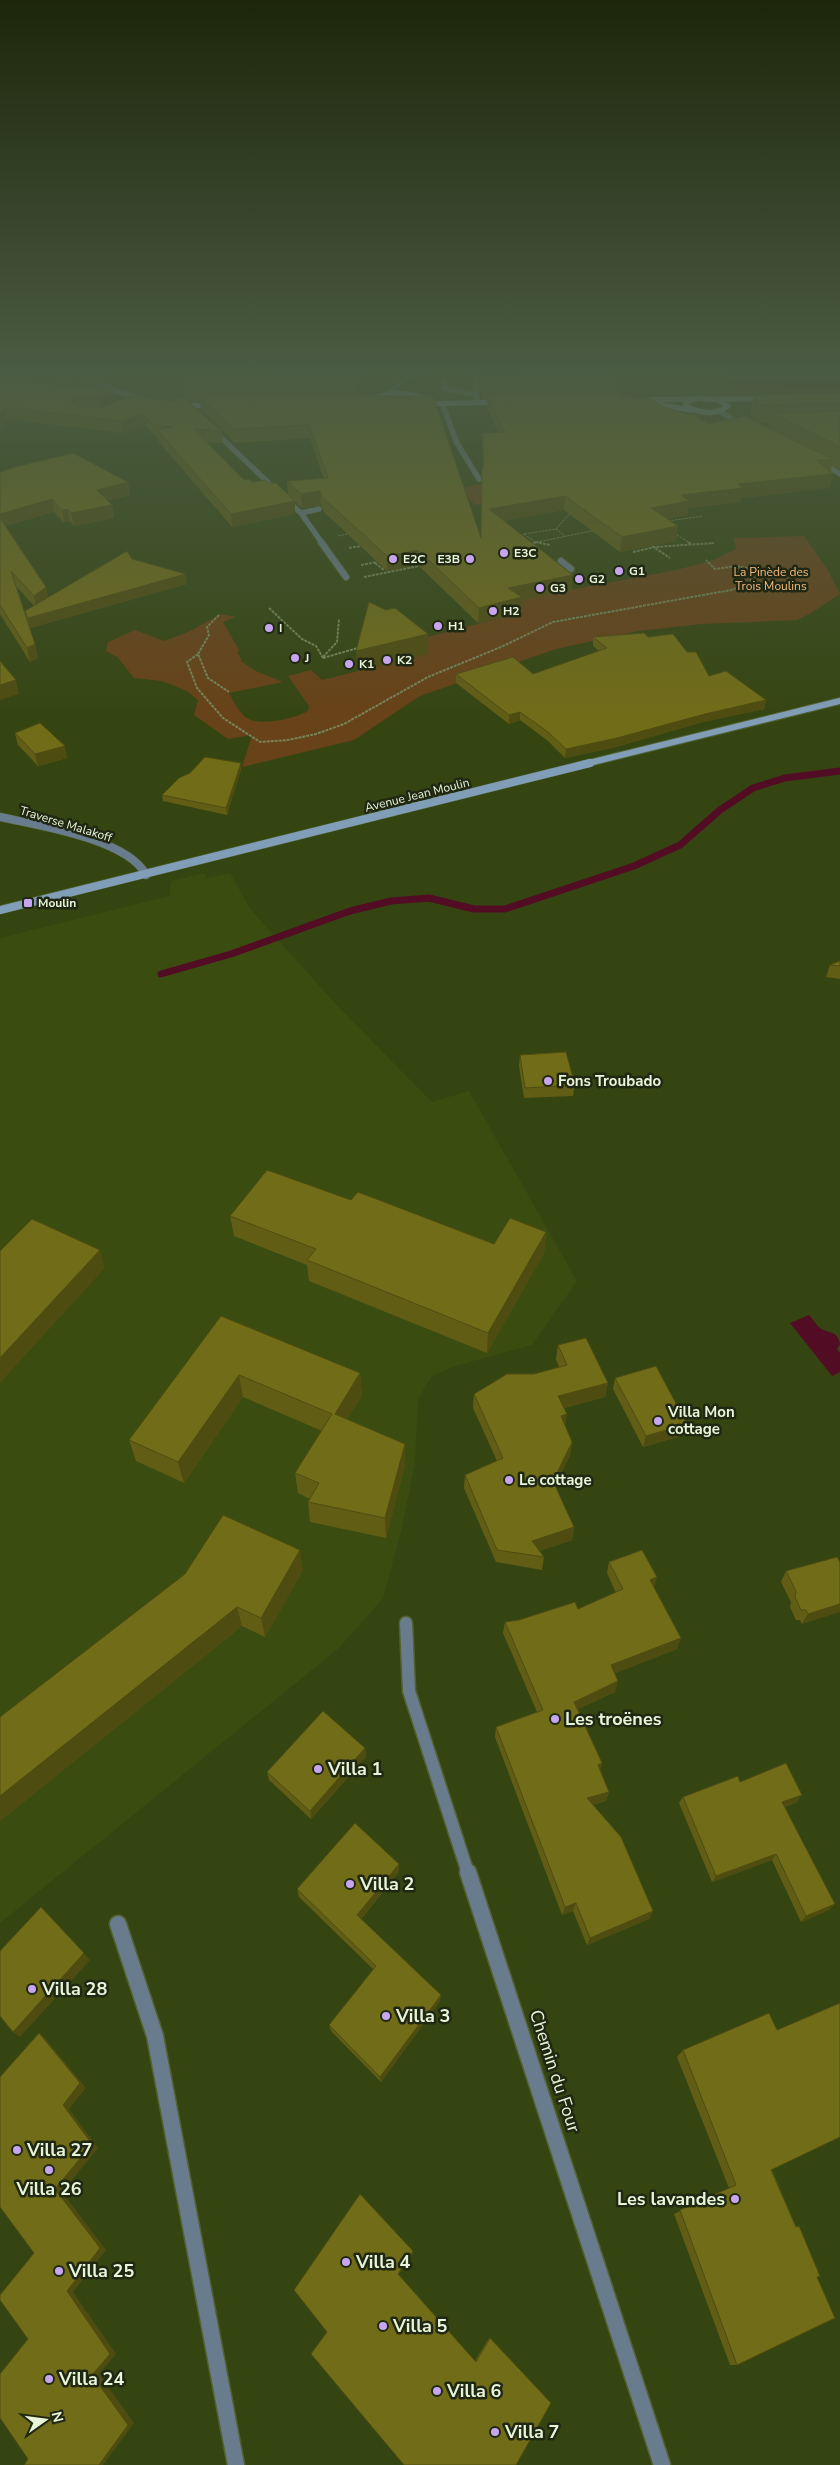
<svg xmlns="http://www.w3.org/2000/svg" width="840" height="2465" font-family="'Nunito Sans',sans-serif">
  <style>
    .built { fill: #3a4c10 }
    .green { fill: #684218 }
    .water { fill: #520d25 }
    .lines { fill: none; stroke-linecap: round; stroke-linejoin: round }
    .stream { stroke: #520d25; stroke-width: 7 }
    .service-far2-casing { stroke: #526132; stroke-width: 6 }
    .service-far1-casing { stroke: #526132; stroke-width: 8 }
    .service-casing { stroke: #526132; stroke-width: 19 }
    .minor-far4-casing { stroke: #526132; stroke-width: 6 }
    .minor-far3-casing { stroke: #526132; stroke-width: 8 }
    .minor-far2-casing { stroke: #526132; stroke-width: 9 }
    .minor-far1-casing { stroke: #526132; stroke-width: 15 }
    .minor-casing { stroke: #526132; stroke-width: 19 }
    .tertiary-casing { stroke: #526132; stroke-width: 6 }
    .secondary-far2-casing { stroke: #526132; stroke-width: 6 }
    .secondary-far1-casing { stroke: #526132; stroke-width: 8 }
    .secondary-casing { stroke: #526132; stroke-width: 9 }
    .path-far1 { stroke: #76855a; stroke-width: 1; stroke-dasharray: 2.5 1; stroke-linecap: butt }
    .path { stroke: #76855a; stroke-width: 2; stroke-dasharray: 3 1; stroke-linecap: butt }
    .service-far2 { stroke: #697c8d; stroke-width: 5 }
    .service-far1 { stroke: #697c8d; stroke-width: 6 }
    .service { stroke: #697c8d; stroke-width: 16 }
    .minor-far4 { stroke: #697c8d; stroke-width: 5 }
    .minor-far3 { stroke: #697c8d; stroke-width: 6 }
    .minor-far2 { stroke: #697c8d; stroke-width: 8 }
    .minor-far1 { stroke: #697c8d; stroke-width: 12 }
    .minor { stroke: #697c8d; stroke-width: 16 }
    .tertiary { stroke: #697c8d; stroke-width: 5 }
    .secondary-far2 { stroke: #809eb8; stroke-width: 5 }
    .secondary-far1 { stroke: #809eb8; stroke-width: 6 }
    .secondary { stroke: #809eb8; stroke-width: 8 }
    .wall { fill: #615d15; fill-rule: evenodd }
    .shaded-wall { fill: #4f4c11 }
    .building { fill: #716c18; stroke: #4f4c11 }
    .poi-dot { fill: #c8a6ef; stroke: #202813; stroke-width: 2 }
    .labels { text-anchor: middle; stroke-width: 5; stroke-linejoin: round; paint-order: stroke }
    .far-poi-label { font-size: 12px; font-weight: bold; fill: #e9f5d9; stroke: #202813; text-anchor: start }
    .far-park-label { font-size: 12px; fill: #f5b87c; stroke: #202813 }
    .far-street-label { font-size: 12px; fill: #e9f5d9; stroke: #202813 }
    .poi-label { font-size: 15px; font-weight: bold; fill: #e9f5d9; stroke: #202813; text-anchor: start }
    .near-poi-label { font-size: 18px; font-weight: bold; fill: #e9f5d9; stroke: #202813; text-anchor: start }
    .near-street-label { font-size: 18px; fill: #e9f5d9; stroke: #202813 }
  </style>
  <rect width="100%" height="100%" fill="#354512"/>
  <!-- built -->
  <path class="built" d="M89,370H407L394,383L360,398L218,403L165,401L164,397L144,398L105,385Z
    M442,370H840V392L453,399L433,397L419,390L418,383L428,371Z
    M204,873L207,878L230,873L251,910L332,1000L432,1102L469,1091L577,1281L532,1345L455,1366L432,1376L418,1399L415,1462L402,1528L383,1598L339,1648L0,1923V938L169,896L171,881Z"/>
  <!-- green -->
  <path class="green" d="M491,482L511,498L476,505L456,489Z
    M804,536L826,567L840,594L811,613L797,620L702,624L638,631L556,649L420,696L354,740L242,767L252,735L228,739L194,715L198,700L187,691L162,681L134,678L117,657L106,651L108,642L135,630L164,641L188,632L221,614L236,617L223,622L239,650L237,653L242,659L241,661L256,671L283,682L229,693C233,700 238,710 244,716C257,728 294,719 308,711L309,706L288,676L311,670L322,680L427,654L423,638L520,613L505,602L676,570L714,560L736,549L734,538Z"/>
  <!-- water -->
  <path class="water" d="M480,370H564L482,385Z
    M720,370H840V388L734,390Z
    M809,1315C813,1319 816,1325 820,1328C828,1334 838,1330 840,1344L837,1349L840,1353V1372L832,1376L790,1323Z"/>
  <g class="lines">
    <!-- stream -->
    <path class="stream" d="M161,974L231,954L350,911L391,901L429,898L474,909H505L634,866L680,845L720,810L753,788L785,778L840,771"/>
    <!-- service-far2 casing -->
    <g class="service-far2-casing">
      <path id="service-far2" d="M474,370L477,399
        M444,382V388L476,395"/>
    </g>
    <!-- service-far1 casing -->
    <g class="service-far1-casing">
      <path id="service-far1" d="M561,561L571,569"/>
    </g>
    <!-- service casing -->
    <g class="service-casing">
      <path id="service" d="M118,1924L155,2036L236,2465"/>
    </g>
    <!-- minor-far4 casing -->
    <g class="minor-far4-casing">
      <path id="minor-far4" d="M84,370L110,389L142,399
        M388,393L416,370
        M442,403L457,443L479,479
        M213,430L275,489
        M285,499L301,513L322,543
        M301,513L319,509"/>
    </g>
    <!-- minor-far3 casing -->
    <g class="minor-far3-casing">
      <path id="minor-far3" d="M321,542L346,577"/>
    </g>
    <!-- minor-far2 casing -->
    <g class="minor-far2-casing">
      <path id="minor-far2" d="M0,817C37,825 128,839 146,875"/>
    </g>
    <!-- minor-far1 casing -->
    <g class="minor-far1-casing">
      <path id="minor-far1" d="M406,1623L409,1691L468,1873"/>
    </g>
    <!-- minor casing -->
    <g class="minor-casing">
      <path id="minor" d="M468,1872L662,2465"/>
    </g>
    <!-- tertiary casing -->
    <g class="tertiary-casing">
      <path id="tertiary" d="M719,411L742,425
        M821,462L840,474"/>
    </g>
    <!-- secondary-far2 casing -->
    <g class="secondary-far2-casing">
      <path id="secondary-far2" d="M698,398L718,400L728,406C716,416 699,413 686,406L685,402Z
        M716,399H767
        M369,400C395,390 405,392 431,400
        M639,400L693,399
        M422,404L500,402
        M654,404L691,410
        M179,405L212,406"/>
    </g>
    <!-- secondary-far1 casing -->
    <g class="secondary-far1-casing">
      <path id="secondary-far1" d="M585,764L840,701"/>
    </g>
    <!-- secondary casing -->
    <g class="secondary-casing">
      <path id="secondary" d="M0,910L590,763"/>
    </g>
    <!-- path-far1 -->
    <path class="path-far1" d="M668,521L703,516
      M556,529L565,536
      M674,533L690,543
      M524,534L535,542L541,543
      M338,536L347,534
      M519,538L524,534L556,529L571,512
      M533,543L596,530
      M710,543H714"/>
    <!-- path -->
    <path class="path" d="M535,542L550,545
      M688,542L691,544
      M529,544L538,542
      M652,546L670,558
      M349,548L361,546
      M633,552L655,547L714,543
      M375,563L384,570
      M361,565L377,562
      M364,577L419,566
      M269,608L302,639L316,646L323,658
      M219,615L207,627L209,635L198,654L208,678L229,692
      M198,654L187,662L197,688L223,718L260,742L288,740L316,734L344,724L428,677L501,647L553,622L731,590L751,583V569L736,566L715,569L706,560
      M323,657L337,642L339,619
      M323,658L361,647"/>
    <!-- service-far2 -->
    <use href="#service-far2" class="service-far2"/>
    <!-- service-far1 -->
    <use href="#service-far1" class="service-far1"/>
    <!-- service -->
    <use href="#service" class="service"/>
    <!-- minor-far4 -->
    <use href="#minor-far4" class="minor-far4"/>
    <!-- minor-far3 -->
    <use href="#minor-far3" class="minor-far3"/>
    <!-- minor-far2 -->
    <use href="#minor-far2" class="minor-far2"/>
    <!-- minor-far1 -->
    <use href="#minor-far1" class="minor-far1"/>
    <!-- minor -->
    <use href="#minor" class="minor"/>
    <!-- tertiary -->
    <use href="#tertiary" class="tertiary"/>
    <!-- secondary-far2 -->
    <use href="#secondary-far2" class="secondary-far2"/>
    <!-- secondary-far1 -->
    <use href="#secondary-far1" class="secondary-far1"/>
    <!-- secondary -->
    <use href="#secondary" class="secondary"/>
  </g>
  <!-- wall -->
  <path class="wall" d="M0,370H34L35,383L55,385L54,378L102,383L103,390L115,401H177L184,398L182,383L359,375L360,392L358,396L481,538L483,467L482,433L498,432L487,408V399H483L481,391V377L518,376V370H571L573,375L616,382L615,392L622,396L661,406L708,424L754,421L750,414L754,395L840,393V470L832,465L831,472L833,474L830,488L741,498L740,502L688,508L687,515L667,519L678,526L676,541L620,552L564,510L504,521L572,590L521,600V613L478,623L418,565L387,571L323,511L321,505L302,508L288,495L287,481L324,479L310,438L235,443L201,409L200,400H187L222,431L223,443L206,442L244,480L295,514L232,527L159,442L158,437L154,436L145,425L123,433L7,419L0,432ZM760,423H769L768,427Z
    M0,472L128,482L130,495L107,501L112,505L114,518L74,526L70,521L64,523L54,512L5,526L46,587L48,597L132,559L187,584L30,628L28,623L35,644L38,658L30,662L0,614ZM16,586L34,606L25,611L26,617Z
    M593,637H648L687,652L709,676L766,700L764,709L703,722L616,747L565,758L548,741L520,720L509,724L456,683V674H533L599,651L593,646Z
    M15,733L67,758L38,766L18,745Z
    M241,769L227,815L163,801L162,795L190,773Z
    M840,961V979L826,977L830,965Z
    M520,1055L575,1085L573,1096L524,1098L519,1066Z
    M351,1200L494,1244L546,1232L544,1253L487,1353L309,1281L307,1265L234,1236L230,1216Z
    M221,1316L360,1373L362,1395L347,1419L405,1465L386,1538L310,1522L308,1502L310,1499L298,1493L295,1473L322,1431L243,1397L184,1483L136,1461L129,1440Z
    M558,1345L608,1383L605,1397L564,1408L565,1426L572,1442L570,1455L555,1486L574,1527L572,1540L539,1551L544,1557L542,1570L496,1562L464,1488L465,1475L497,1461L473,1408L474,1394L559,1367L556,1359Z
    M615,1378L684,1435L643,1447L613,1389Z
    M609,1562L654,1588L677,1649L615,1673V1692L578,1709L602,1763L600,1770L609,1792L606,1801L593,1805L653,1911L649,1919L587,1945L573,1911L562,1915L495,1737L496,1727L537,1712L503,1633L505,1622L519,1620L578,1609L616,1593L607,1573Z
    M840,1562L802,1624L800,1620H796L790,1607L791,1602L781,1582L786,1571Z
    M303,1570L265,1637L242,1626L0,1821V1717Z
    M365,1748L366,1757L311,1819L269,1780L267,1772Z
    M740,1782L797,1802L785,1807L829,1910L801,1922L772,1860L712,1882L679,1803L683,1797Z
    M399,1864V1872L361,1919L440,2001L381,2082L331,2031L329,2025L374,1970L299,1897L297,1889Z
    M683,2050L772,2170L796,2227L799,2226L817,2277L737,2365H730L674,2214L729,2188L677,2057Z
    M413,2251V2253L398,2275L475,2361L489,2338H490L551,2403L311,2354Z"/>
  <!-- shaded-wall -->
  <path class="shaded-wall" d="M33,370H34L35,385L33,374Z
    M359,375L360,392L355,400V383Z
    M114,393L115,404L102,410L100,398Z
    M73,397L75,409L71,402Z
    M5,407L7,419L0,432V415Z
    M143,414L145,425L123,433L121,421Z
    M833,474L830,488L741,498L740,502L688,508L687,515L649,522L651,508L681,495L738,484Z
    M128,482L130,495L99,503L97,490Z
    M320,491L321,505L302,508L301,494Z
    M565,496L564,510L488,524L489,509Z
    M52,499L54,512L0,527V514Z
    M295,501V514L232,527L231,514Z
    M112,505L114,518L74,526L71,513Z
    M67,509L70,521L64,523L62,510Z
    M678,526L676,541L620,552L622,537Z
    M418,550V565L387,571V556Z
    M186,574L187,584L30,628L28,618Z
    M573,575L572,590L521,600V613L478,623L479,608L508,588Z
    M46,587L49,601L37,610L34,596Z
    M428,634V654L357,672L356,651Z
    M35,644L38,658L30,662L27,648Z
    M16,680L19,694L0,700V685Z
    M766,700L764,709L703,722L616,747L565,758L566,749L705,714Z
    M520,712V720L509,724V715Z
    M65,746L67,758L38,766L35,754Z
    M241,763V769L227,815L226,808Z
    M546,1232L544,1253L487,1353L488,1333Z
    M100,1250L105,1268L0,1383V1358Z
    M360,1373L362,1395L337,1435L335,1414Z
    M239,1375L243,1397L184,1483L178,1462Z
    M608,1383L605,1397L556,1410L558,1396Z
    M567,1414L565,1428L561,1416Z
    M687,1424L684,1435L643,1447L646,1436Z
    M572,1442L570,1455L551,1494L553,1481Z
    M405,1444V1465L386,1538L385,1518Z
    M574,1527L572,1540L531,1554L532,1541Z
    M300,1550L303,1570L265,1637L261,1618Z
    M657,1577L654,1589L650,1580Z
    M840,1604V1612L802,1624L808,1614Z
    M237,1607L242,1626L0,1821V1796Z
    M681,1638L677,1649L608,1676L611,1665Z
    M618,1681L615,1692L572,1712L574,1702Z
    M365,1748L366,1757L311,1819L310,1811Z
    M602,1763L599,1773L598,1765Z
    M609,1792L606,1801L584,1807L587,1798Z
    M802,1795L797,1802L778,1809L782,1802Z
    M776,1854L772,1860L712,1882L716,1876Z
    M399,1864V1872L358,1922L357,1915Z
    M576,1903L573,1911L562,1915L565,1907Z
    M835,1904L829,1910L801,1922L806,1916Z
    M653,1911L649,1919L587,1945L590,1938Z
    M84,1953L90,1960L20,2037L13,2032Z
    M441,1995L440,2001L381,2082L380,2077Z
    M39,2033L45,2038L86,2088L69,2109L98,2148L62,2192L106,2250L73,2292L116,2354L99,2374L134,2423L103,2465H99L92,2375L67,2291L55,2189Z
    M413,2251V2253L398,2275V2274Z"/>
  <!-- building -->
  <path class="building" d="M0,370H33V374L0,371Z
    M518,370H571L573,375L611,374L616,382L483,385L481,377L520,376Z
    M187,373L359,375L355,383H182Z
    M54,378L98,379L102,383Z
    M0,379L111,390L114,393L100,398L73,397L71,402L75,406L102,407L129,396L177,401L179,397L184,398L222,431L194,429L244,480L249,479L253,482L265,480L269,483H276L295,501L231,514L157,430L171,427L152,424L143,414L121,421L5,407L0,415Z
    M620,392L622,396L650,398L661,406L689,415L693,414L708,424L745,416L834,460H817L833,474L738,484L743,488L681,495L689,501L651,508L678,526L622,537L565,496L489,509L573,575L508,588L522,597L479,608L418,550L387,556L322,497L320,491L301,494L287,481L328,478L309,425L233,429L199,396H433L481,538L482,469L484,465L482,433L505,432L487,395Z
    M840,393V403L759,405L754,395Z
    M840,411V448L831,442L771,413Z
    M73,453L128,482L97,490L112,505L71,513L67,509L62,510L52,499L0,514V472L15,467Z
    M0,518L46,587L34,596L11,571L35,644L27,648L0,605Z
    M127,551L132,559L186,574L28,618L25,611Z
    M369,602L386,610L395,608L428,634L356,651Z
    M644,633L648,637L673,634L687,652H696L709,676L726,671L766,700L705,714L617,738L566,749L548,732L520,712L509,715L456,674L513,657L533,674L607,648L593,637Z
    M0,661L16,680L0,685Z
    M40,723L65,746L35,754L15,733Z
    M205,757L241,763L226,808L162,795L179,778L190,773Z
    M840,961V966L830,965Z
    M566,1052L575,1085L525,1088L520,1055Z
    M267,1170L351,1200L358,1192L494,1244L510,1218L546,1232L488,1333L307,1260L316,1249L230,1216Z
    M32,1219L100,1250L0,1358V1251Z
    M221,1316L360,1373L335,1414L405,1444L385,1518L308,1502L319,1483L295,1473L332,1414L239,1375L178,1462L129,1440Z
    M586,1338L608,1383L558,1396L567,1414L561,1416L572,1442L553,1481L574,1527L532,1541L544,1557L497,1550L465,1475L503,1458L474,1394L507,1374H534L567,1365L558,1345Z
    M656,1366L687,1424L646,1436L615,1378Z
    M223,1515L300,1550L261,1618L237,1607L0,1796V1717L185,1574Z
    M642,1550L657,1577L650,1580L681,1638L611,1665L618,1681L574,1702L602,1763L598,1765L609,1792L587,1798L621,1837L653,1911L590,1938L576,1903L565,1907L496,1727L543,1710L505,1622L519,1620L575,1602L578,1609L623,1589L609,1562Z
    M837,1557L840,1562V1604L808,1614L806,1610H801L795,1597L796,1591L786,1571Z
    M323,1711L365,1748L310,1811L267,1772Z
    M786,1763L802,1795L782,1802L835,1904L806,1916L776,1854L716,1876L683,1797L738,1776L740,1782Z
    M355,1823L399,1864L357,1915L441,1995L380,2077L329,2025L376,1966L297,1889Z
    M41,1907L84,1953L13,2032L0,2016V1951Z
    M840,2003V2137L771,2170L796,2227L799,2226L820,2276L817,2277L835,2318L737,2365L680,2210L736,2185L683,2050L769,2013L777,2030Z
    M39,2033L80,2083L63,2105L92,2144L55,2189L100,2248L67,2291L110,2354L92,2375L128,2425L99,2465H24L28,2459L0,2418V2374L28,2339L0,2300V2295L34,2253L0,2207V2077Z
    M360,2194L413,2251L398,2274L476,2362L490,2338L551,2403L516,2465H404L311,2354L327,2332L294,2290Z"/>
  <!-- sky -->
  <linearGradient id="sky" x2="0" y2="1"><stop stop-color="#1d260a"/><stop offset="0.52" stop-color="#4b5c44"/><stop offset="1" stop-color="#4b5c44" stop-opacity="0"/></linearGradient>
  <rect width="840" height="715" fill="url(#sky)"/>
  <!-- markers -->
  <g class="poi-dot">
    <circle cx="504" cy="553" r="5"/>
    <circle cx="393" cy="559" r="5"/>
    <circle cx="470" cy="559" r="5"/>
    <circle cx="619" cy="571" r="5"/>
    <circle cx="579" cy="579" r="5"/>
    <circle cx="540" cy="588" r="5"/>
    <circle cx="493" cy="611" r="5"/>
    <circle cx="438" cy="626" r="5"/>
    <circle cx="269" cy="628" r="5"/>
    <circle cx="295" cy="658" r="5"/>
    <circle cx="387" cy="660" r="5"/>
    <circle cx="349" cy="664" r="5"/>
    <rect x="23" y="898" width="10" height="10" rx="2.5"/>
    <circle cx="548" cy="1081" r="5"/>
    <circle cx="658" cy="1421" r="5"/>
    <circle cx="509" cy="1480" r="5"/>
    <circle cx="555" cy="1719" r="5"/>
    <circle cx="318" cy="1769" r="5"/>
    <circle cx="350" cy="1884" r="5"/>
    <circle cx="32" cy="1989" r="5"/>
    <circle cx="386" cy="2016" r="5"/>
    <circle cx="17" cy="2150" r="5"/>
    <circle cx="49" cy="2170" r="5"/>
    <circle cx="735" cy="2199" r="5"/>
    <circle cx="346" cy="2262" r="5"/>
    <circle cx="59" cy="2271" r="5"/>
    <circle cx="383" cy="2326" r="5"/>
    <circle cx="49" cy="2379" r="5"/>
    <circle cx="437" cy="2391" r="5"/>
    <circle cx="495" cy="2432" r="5"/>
  </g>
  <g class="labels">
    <!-- far-poi labels -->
    <g class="far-poi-label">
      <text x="514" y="557">E3C</text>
      <text x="403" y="563">E2C</text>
      <text x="460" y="563" text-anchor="end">E3B</text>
      <text x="629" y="575">G1</text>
      <text x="589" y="583">G2</text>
      <text x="550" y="592">G3</text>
      <text x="503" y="615">H2</text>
      <text x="448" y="630">H1</text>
      <text x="279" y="632">I</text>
      <text x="305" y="662">J</text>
      <text x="397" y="664">K2</text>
      <text x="359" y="668">K1</text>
      <text x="38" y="907">Moulin</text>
    </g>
    <!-- far-park labels -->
    <g class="far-park-label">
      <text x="771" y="576">La Pinède des<tspan x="771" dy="14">Trois Moulins</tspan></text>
    </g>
    <!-- far-street labels -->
    <g class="far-street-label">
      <text transform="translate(417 795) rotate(-14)" y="4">Avenue Jean Moulin</text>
      <text transform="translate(66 824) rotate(17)" y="4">Traverse Malakoff</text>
    </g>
    <!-- poi labels -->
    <g class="poi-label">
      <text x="558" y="1086">Fons Troubado</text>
      <text x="668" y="1417">Villa Mon<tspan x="668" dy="17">cottage</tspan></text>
      <text x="519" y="1485">Le cottage</text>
    </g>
    <!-- near-poi labels -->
    <g class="near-poi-label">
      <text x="565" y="1725">Les troënes</text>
      <text x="328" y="1775">Villa 1</text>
      <text x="360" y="1890">Villa 2</text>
      <text x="42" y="1995">Villa 28</text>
      <text x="396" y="2022">Villa 3</text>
      <text x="27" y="2156">Villa 27</text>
      <text x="49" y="2195" text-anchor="middle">Villa 26</text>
      <text x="725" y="2205" text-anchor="end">Les lavandes</text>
      <text x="356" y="2268">Villa 4</text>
      <text x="69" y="2277">Villa 25</text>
      <text x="393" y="2332">Villa 5</text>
      <text x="59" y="2385">Villa 24</text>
      <text x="447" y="2397">Villa 6</text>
      <text x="505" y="2438">Villa 7</text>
    </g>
    <!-- near-street labels -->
    <g class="near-street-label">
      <text transform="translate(555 2071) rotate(72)" y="6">Chemin du Four</text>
    </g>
  </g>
  <!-- north arrow -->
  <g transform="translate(45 2420) rotate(76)" stroke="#202813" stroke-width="4" paint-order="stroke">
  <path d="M0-4L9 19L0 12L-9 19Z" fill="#e9f5d9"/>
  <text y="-8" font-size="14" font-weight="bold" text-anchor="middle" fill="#e9f5d9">N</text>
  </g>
</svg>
